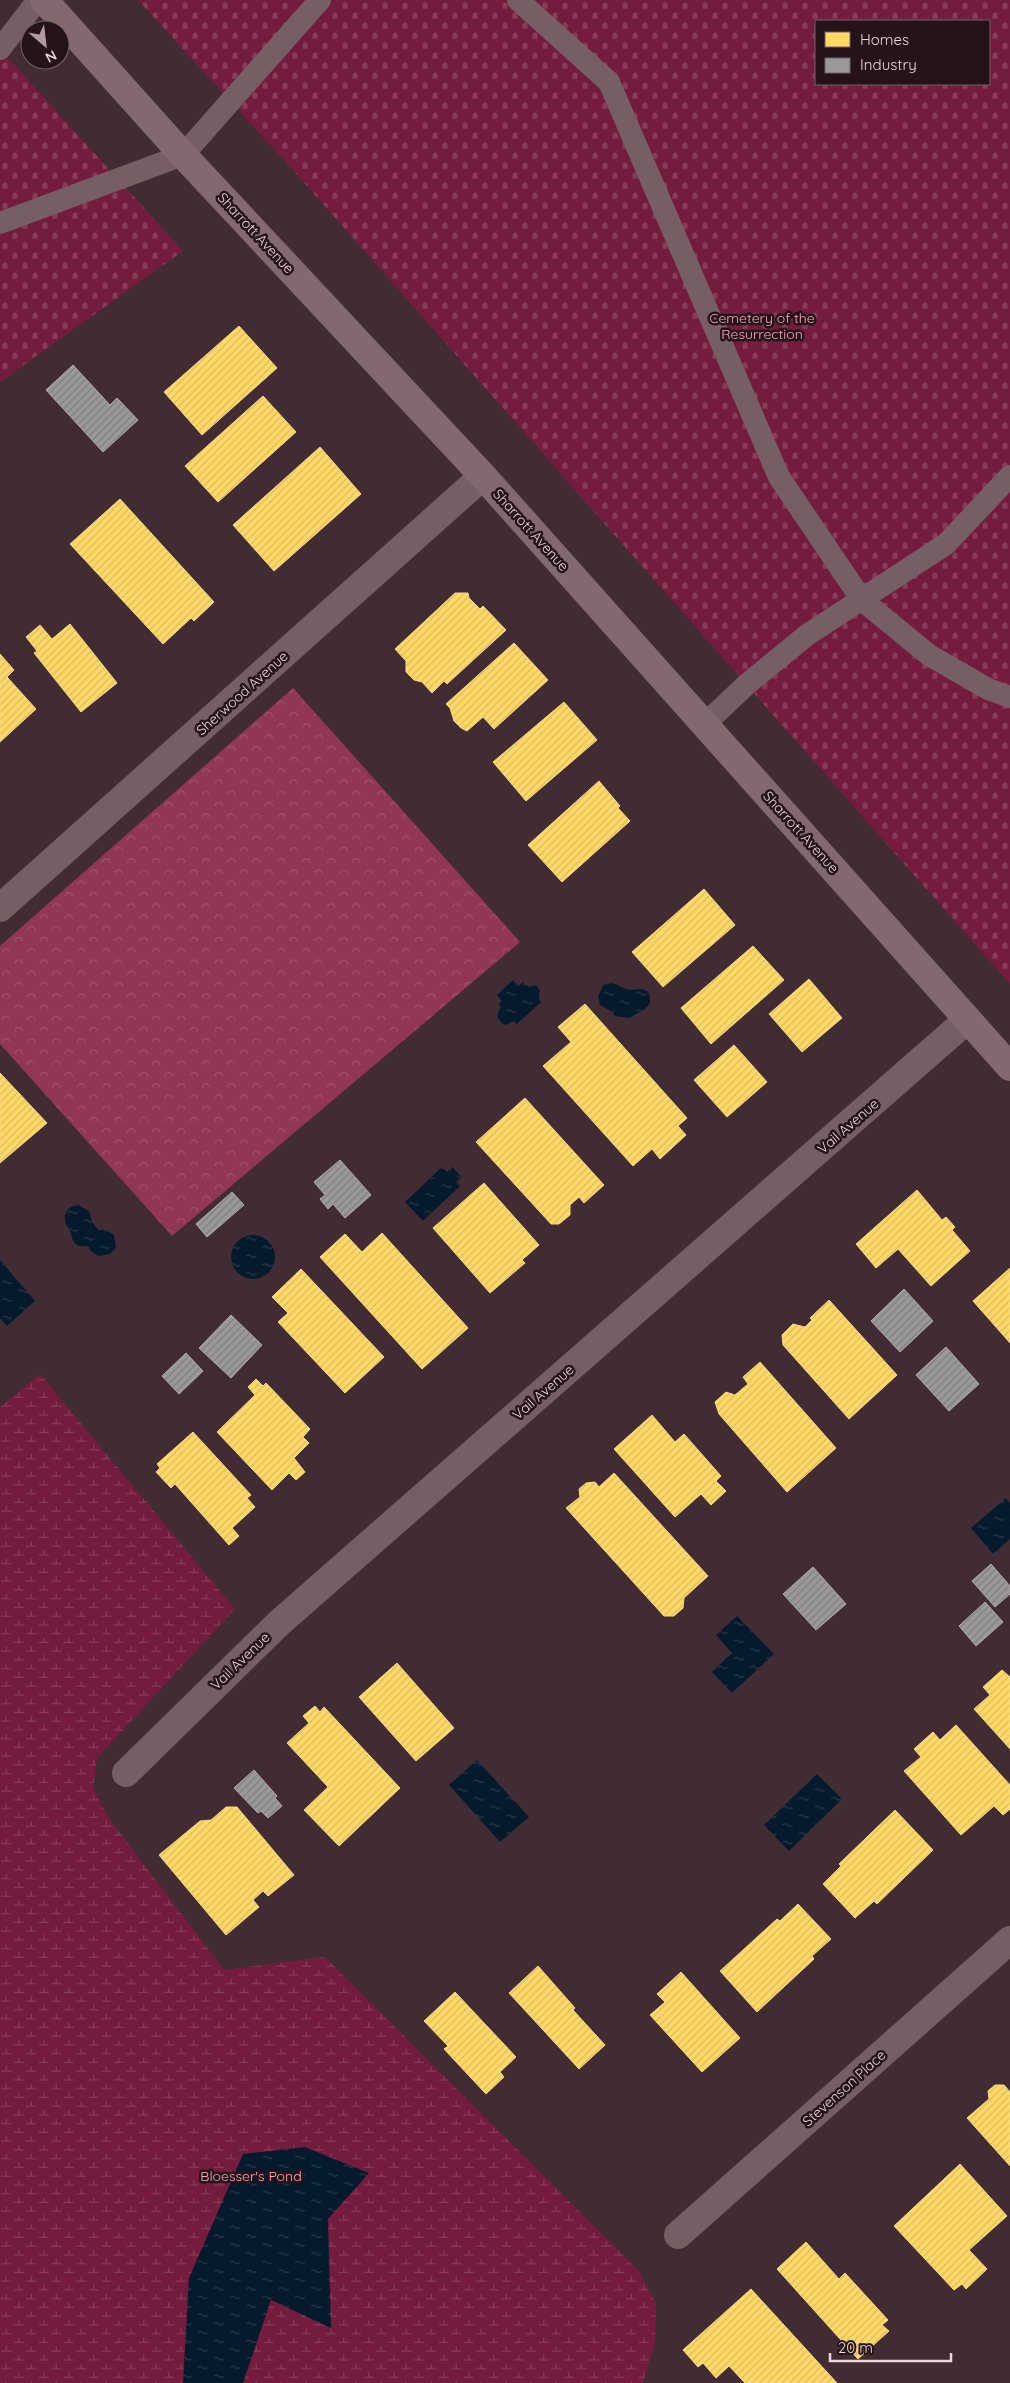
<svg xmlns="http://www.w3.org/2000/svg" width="1010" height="2383" font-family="Quicksand,sans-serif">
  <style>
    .forest { fill: url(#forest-crowns) }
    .wetland { fill: url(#wetland-marsh) }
    .cemetery { fill: url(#cemetery-stones); fill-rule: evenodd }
    .water { fill: url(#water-ripples) }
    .homes { fill: url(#homes-hatch); stroke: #fad889 }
    .industry { fill: url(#industry-hatch); stroke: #b2abad }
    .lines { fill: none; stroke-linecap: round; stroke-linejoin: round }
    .lane { stroke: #755e64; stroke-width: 22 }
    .street { stroke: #755e64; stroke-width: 28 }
    .secondary { stroke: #82686f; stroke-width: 28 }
    .labels { text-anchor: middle; stroke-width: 5; stroke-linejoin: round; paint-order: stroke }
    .street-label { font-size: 14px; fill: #eed6db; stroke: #241318 }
    .park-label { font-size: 14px; fill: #fdaabf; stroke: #241318 }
  </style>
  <defs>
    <pattern id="forest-crowns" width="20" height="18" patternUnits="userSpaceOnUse" patternTransform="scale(1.25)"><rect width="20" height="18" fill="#913655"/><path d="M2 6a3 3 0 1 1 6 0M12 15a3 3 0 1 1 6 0" fill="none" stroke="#a1526d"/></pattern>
    <pattern id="wetland-marsh" width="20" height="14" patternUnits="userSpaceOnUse" patternTransform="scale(1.25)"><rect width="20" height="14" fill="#741c3d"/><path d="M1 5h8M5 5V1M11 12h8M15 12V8" fill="none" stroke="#883c58"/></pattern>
    <pattern id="cemetery-stones" width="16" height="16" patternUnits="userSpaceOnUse" patternTransform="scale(1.25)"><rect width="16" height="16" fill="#741c3d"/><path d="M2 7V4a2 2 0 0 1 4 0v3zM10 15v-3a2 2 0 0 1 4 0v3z" fill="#883c58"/></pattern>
    <pattern id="water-ripples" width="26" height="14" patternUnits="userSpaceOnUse" patternTransform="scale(1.25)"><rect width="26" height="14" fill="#061a2d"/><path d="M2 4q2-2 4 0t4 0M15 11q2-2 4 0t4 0" fill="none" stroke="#2b3b4b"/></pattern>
    <pattern id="homes-hatch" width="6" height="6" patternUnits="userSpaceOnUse" patternTransform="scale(1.25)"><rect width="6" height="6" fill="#ffd966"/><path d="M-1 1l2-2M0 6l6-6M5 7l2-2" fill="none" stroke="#daba5f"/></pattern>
    <pattern id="industry-hatch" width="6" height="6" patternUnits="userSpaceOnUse" patternTransform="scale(1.25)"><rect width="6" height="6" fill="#999"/><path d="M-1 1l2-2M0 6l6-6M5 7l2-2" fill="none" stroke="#807e7f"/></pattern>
  </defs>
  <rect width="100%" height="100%" fill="#402c32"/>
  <!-- forest -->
  <path class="forest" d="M293,688L520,942L172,1236L0,1044V946Z"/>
  <!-- wetland -->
  <path class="wetland" d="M40,1374L235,1609L97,1758L93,1787L108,1817L224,1970L325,1957L639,2271L656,2304L655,2342L643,2383H0V1407Z"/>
  <!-- cemetery -->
  <path class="cemetery" d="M138,0H1010V984L293,170ZM816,21H989V84H816Z
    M0,49L183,251L0,382Z"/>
  <!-- water -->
  <path class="water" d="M513,980L518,986L523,982L525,985L537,986L540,991L539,1000L541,1002L517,1024L513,1021L506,1025C497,1022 495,1015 501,1007L498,1004L502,1001L497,995Z
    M611,983C618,984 625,990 631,990C643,989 651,987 650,1003C645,1011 636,1014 629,1018L615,1016L611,1011L600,1005L598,997L603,985Z
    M442,1167L447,1172L452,1167L462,1177L456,1182L460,1186L423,1221L405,1202Z
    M78,1205L89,1211L92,1221L98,1230H107L114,1235L116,1248L110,1254L98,1256L91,1251L88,1246C71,1248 74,1239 69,1229C64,1221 62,1215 70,1207Z
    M231 1257a22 22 0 1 1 44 0a22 22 0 1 1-44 0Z
    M0,1260L35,1301L7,1326L0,1318Z
    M1006,1498L1010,1503V1539L993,1554L971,1528Z
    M737,1616L774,1654L732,1693L712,1672L732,1653L716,1635Z
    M477,1760L529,1817L500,1842L449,1785Z
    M817,1774L842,1799L789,1851L764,1825Z
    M305,2147L369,2173L328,2219L331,2328L271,2300L243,2383H183L189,2278L243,2154Z"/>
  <!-- homes -->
  <path class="homes" d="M239,326L277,368L202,435L164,392Z
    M263,396L296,432L218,502L185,466Z
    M320,447L361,494L274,571L233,525Z
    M120,499L214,602L194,621L191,618L163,644L70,544Z
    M455,593H468L469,598L480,609L483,606L506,630L447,684L444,681L432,693L422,682L414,680L406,672V661L395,649Z
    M70,624L117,683L81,712L34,653L37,651L26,637L40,625L52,639Z
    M514,643L548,680L494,729L483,717L467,731L461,728L454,721L450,708L446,704Z
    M0,654L14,670L7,677L36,709L0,742Z
    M564,702L597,740L526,801L493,762Z
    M599,781L620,806L618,808L630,821L562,882L528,845Z
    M704,889L735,925L663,987L632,952Z
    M753,946L784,980L711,1044L681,1008Z
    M809,979L842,1018L802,1052L769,1014Z
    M585,1004L687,1118L678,1126L686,1135L660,1159L652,1149L633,1166L543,1066L571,1042L558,1027Z
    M734,1045L767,1082L727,1117L694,1080Z
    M0,1073L47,1123L0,1163Z
    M525,1098L604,1185L584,1203L579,1197L570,1205V1215L559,1224H551L476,1142Z
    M484,1183L539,1245L522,1260L525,1263L490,1293L433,1228Z
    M917,1190L942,1220L946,1217L955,1227L952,1230L970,1251L931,1286L898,1249L876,1268L856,1244Z
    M382,1233L468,1328L422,1369L320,1257L345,1234L362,1252Z
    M1010,1268V1343L973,1301Z
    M301,1269L384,1357L345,1393L278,1322L288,1313L272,1297Z
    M829,1300L897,1375L849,1419L783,1345L782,1335L793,1324L805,1327L812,1320L810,1318Z
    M760,1362L836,1448L787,1492L719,1414L715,1402L726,1392L735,1395L748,1384L743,1377Z
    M256,1379L263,1386L266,1383L310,1429L303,1437L309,1443L294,1458L305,1472L296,1480L289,1473L272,1490L217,1432L255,1395L248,1387Z
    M652,1415L675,1442L684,1434L721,1476L716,1481L726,1491L711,1505L701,1494L675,1517L614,1449Z
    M193,1432L251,1495L247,1498L255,1507L232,1528L239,1536L229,1545L175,1484L171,1488L156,1472L160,1468L157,1464Z
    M614,1473L708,1576L684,1598L683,1608L674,1616H664L566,1508L580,1497L579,1489L586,1483L595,1482L599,1487Z
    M397,1663L454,1728L416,1761L359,1697Z
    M1002,1670L1010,1677V1749L974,1709L990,1695L983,1687Z
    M315,1706L320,1712L324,1707L400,1788L339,1846L304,1810L328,1787L287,1743L309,1723L303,1716Z
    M956,1725L1010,1785V1809L1003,1815L994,1806L961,1835L904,1771L921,1757L914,1749L933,1732L940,1740Z
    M226,1807H237L294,1875L268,1896L263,1891L253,1900L259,1907L226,1935L159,1855L200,1821L211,1820Z
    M895,1810L933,1850L877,1904L874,1901L855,1918L823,1884L841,1866L839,1864Z
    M798,1904L831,1939L812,1956L814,1959L757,2012L720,1971L777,1919L780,1921Z
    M538,1966L575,2008L573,2010L605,2045L579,2069L509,1993Z
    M681,1972L740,2038L702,2072L650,2015L665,2002L657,1994Z
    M455,1992L516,2057L500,2072L504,2077L486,2094L444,2049L448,2046L424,2021Z
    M995,2085H1004L1010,2092V2166L967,2118L989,2099L988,2091Z
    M960,2164L1007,2216L969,2250L987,2269L966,2289L962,2284L954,2290L894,2226Z
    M806,2242L839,2279L845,2273L888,2320L882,2325L889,2331L858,2359L777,2269Z
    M751,2289L837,2383H745L729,2366L716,2378L703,2363L698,2367L683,2350Z"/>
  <!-- industry -->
  <path class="industry" d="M73,365L110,405L117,398L138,420L103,452L46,390Z
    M340,1160L371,1195L345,1218L333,1204L328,1209L320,1199L325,1195L314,1182Z
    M232,1192L244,1205L207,1237L196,1224Z
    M904,1289L933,1321L900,1352L871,1321Z
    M231,1315L262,1345L231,1378L199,1348Z
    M946,1347L979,1384L949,1411L916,1375Z
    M186,1353L203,1371L179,1394L162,1376Z
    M991,1564L1010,1586V1594L995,1607L972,1581Z
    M813,1567L846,1604L816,1630L783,1594Z
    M985,1602L1003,1622L976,1646L959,1626Z
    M254,1770L277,1796L275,1798L282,1806L268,1818L261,1811L258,1813L234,1788Z"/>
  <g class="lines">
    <!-- lane -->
    <path class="lane" d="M518,0L609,82L779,477L862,600L929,655L988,689L1010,697
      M0,49L38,0
      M0,223L183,155L320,0
      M705,724L747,684L807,635L946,544L1010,476"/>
    <!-- street -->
    <path class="street" d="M0,908L483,476
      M126,1773L279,1623L967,1020
      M678,2235L1010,1940"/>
    <!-- secondary -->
    <path class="secondary" d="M44,0L183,155L483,476L1010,1067"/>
  </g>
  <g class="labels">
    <!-- street labels -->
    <g class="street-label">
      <text transform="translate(256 233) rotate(47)" y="5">Sharrott Avenue</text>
      <text transform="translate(531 530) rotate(48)" y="5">Sharrott Avenue</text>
      <text transform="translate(242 693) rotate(-42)" y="5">Sherwood Avenue</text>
      <text transform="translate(801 832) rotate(48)" y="5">Sharrott Avenue</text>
      <text transform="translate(848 1126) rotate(-41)" y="5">Vail Avenue</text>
      <text transform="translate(543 1392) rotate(-41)" y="5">Vail Avenue</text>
      <text transform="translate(240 1661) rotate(-44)" y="5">Vail Avenue</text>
      <text transform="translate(844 2088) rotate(-42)" y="5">Stevenson Place</text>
    </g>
    <!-- park labels -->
    <g class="park-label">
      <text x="762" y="323">Cemetery of the<tspan x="762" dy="16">Resurrection</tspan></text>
      <text x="251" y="2181">Bloesser's Pond</text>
    </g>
  </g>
  <!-- legend -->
  <rect x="815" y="20" width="175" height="65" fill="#241318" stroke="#756166"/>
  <rect x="825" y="32" width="25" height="15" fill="#ffd966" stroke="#756166"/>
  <text x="860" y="45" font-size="15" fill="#eed6db">Homes</text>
  <rect x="825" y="58" width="25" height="15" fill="#999999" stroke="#756166"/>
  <text x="860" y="70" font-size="15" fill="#eed6db">Industry</text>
  <!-- north arrow -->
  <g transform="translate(45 45) rotate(152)"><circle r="24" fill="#241318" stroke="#756166"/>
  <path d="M0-4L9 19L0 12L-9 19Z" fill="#b19aa0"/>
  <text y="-8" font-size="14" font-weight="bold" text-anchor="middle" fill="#eed6db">N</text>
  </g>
  <!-- scale -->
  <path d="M830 2353v8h121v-8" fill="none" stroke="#eed6db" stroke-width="2.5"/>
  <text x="838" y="2353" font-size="15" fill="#eed6db" stroke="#241318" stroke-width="4" paint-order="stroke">20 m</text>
</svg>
